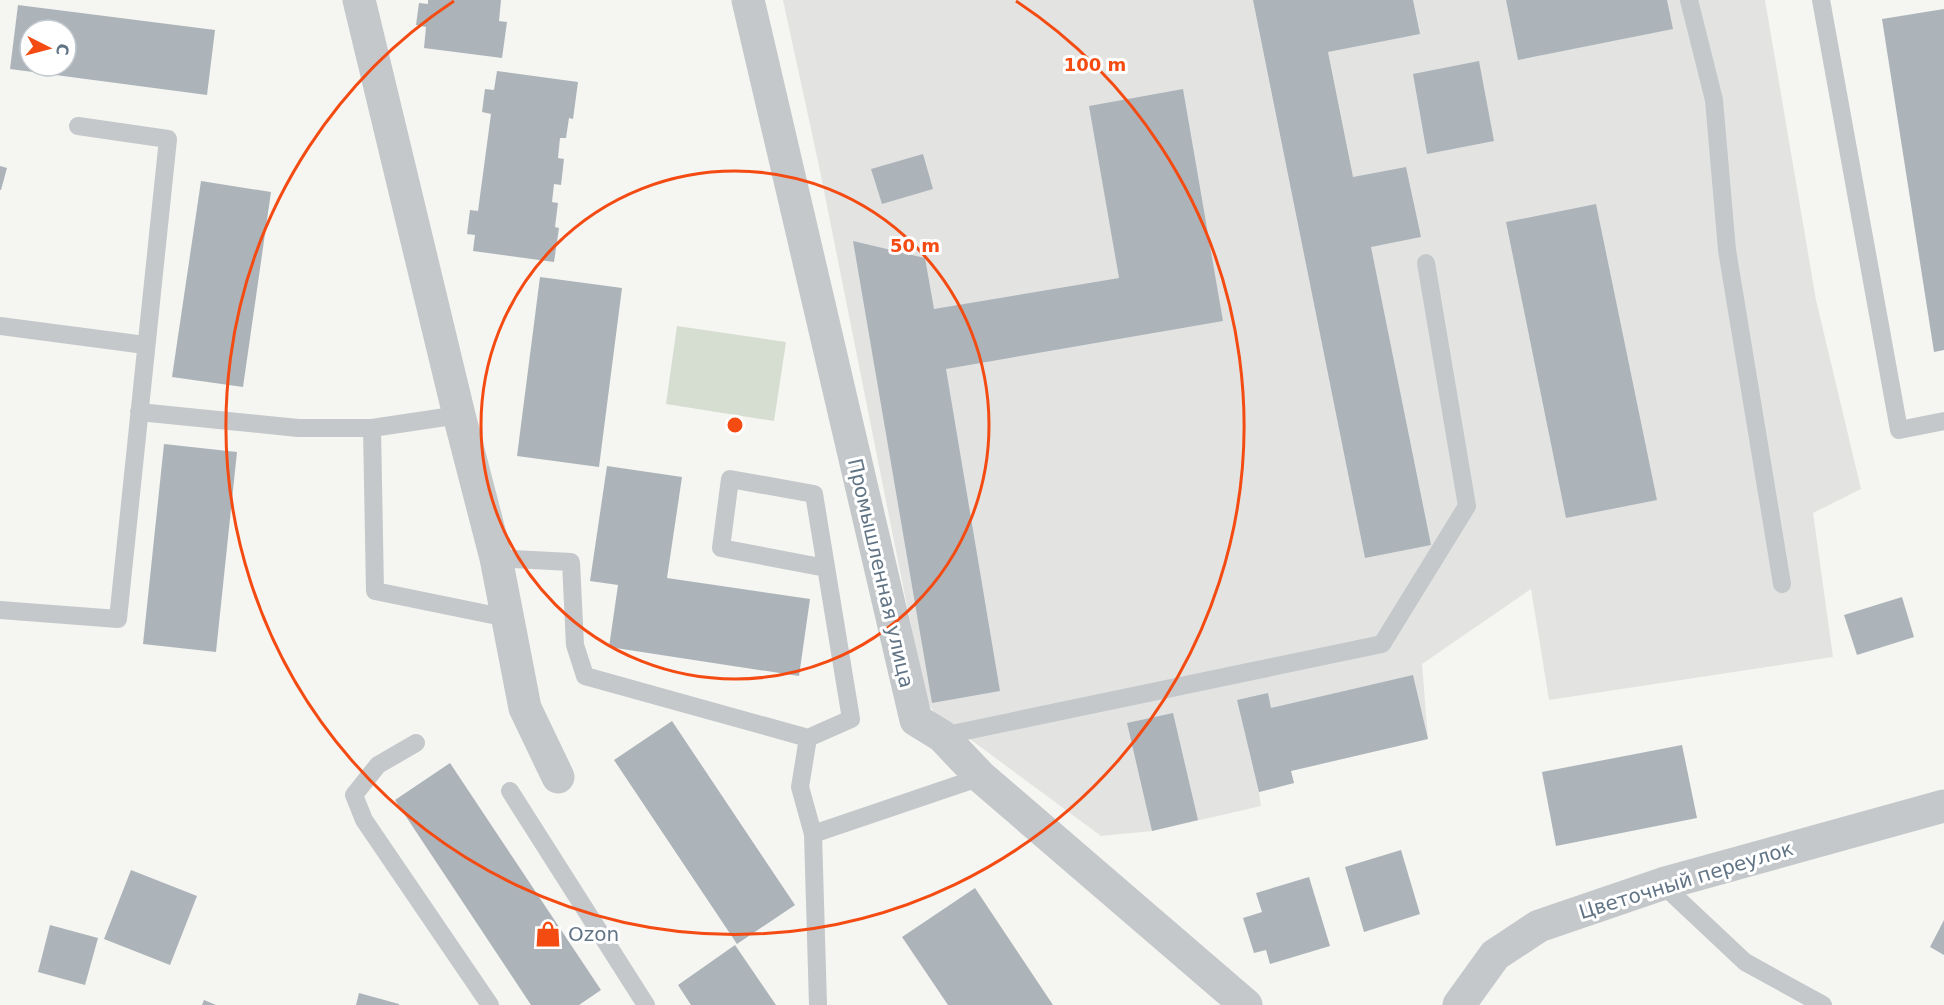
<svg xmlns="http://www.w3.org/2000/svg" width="1944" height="1005" font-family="'DejaVu Sans',sans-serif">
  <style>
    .built { fill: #e3e4e2 }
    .green { fill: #d6ddd1 }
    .building { fill: #acb4ba; fill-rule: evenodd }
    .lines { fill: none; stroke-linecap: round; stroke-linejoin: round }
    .service { stroke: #c4c8cb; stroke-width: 18 }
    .minor { stroke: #c4c8cb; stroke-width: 33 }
    .ring { fill: none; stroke: #f44b13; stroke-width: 3 }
    .labels { text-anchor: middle; stroke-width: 6; stroke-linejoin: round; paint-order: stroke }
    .street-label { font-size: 20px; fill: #617485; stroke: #fff }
    .poi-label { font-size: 20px; fill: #617485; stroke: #fff; text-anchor: start }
    .centre { fill: #f44b13; stroke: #fff; stroke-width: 3 }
    .ring-label { font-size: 18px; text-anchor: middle; font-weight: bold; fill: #f44b13; stroke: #fff; stroke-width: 6; stroke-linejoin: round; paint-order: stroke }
  </style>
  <rect width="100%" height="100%" fill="#f5f5f1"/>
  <!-- built -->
  <path class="built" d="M783,0H1765L1816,300L1861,489L1813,513L1833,657L1549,700L1531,589L1422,664L1428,739L1291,771L1294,783L1259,792L1261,806L1152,831L1101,836L936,714L926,701L819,166Z"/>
  <!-- green -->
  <path class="green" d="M677,326L786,342L774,421L666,404Z"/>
  <!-- building -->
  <path class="building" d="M428,0H501L499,21L507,22L502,58L424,48L426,27L416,25L419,3L428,4Z
    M1253,0H1413L1420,34L1328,52L1353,177L1406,167L1421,237L1371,247L1431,545L1365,558Z
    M1506,0H1667L1673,29L1518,60Z
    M18,5L215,30L207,95L10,69ZM30,30H66V66H30Z
    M1944,9V350L1934,352L1882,19Z
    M1479,61L1494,141L1427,154L1413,74Z
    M497,71L578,82L573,119L569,118L566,138H560L558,158L564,159L561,185L554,184L552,202L558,203L555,227L559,228L554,262L473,251L475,235L467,234L470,210L478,211L491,114L482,112L485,89L494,90Z
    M1183,89L1223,321L946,369L1000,691L932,703L853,241L925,258L934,309L1119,278L1089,106Z
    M923,154L933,189L882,204L871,169Z
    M0,166L7,168L1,190H0Z
    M201,181L271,192L243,387L172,377Z
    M1596,204L1657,500L1566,518L1506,222Z
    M540,277L622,288L599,467L517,456Z
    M164,444L237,452L216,652L143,644Z
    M607,466L682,477L667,578L810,599L799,676L609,647L618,585L590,581Z
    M1902,597L1914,637L1857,655L1844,615Z
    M1413,675L1428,739L1291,771L1294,783L1259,792L1237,700L1268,693L1271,708Z
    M1173,713L1198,820L1152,831L1127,723Z
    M672,721L795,905L737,944L614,760Z
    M1682,745L1697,818L1556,846L1542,772Z
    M450,763L601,990L579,1005H531L395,800Z
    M1401,850L1420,914L1364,932L1345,867Z
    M131,870L197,896L170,965L104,939Z
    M1309,877L1330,946L1270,964L1266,950L1254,953L1243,918L1262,912L1256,893Z
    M975,888L1053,1005H948L902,937Z
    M1944,920V955L1930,947Z
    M50,925L98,938L85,985L38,972Z
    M735,945L776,1005H691L678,985Z
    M359,993L399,1004V1005H356Z
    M204,1000L216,1005H202Z"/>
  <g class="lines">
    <!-- service -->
    <path class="service" d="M1689,0L1714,100L1727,250L1782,584
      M1821,0L1899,430L1944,421
      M0,326L145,345
      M139,412L298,428H372L459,415
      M372,428L375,591L507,618
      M496,558L571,562L575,645L585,676L808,738L800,787L813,834L981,777
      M0,610L118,619L168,139L78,126
      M942,736L1382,644L1467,506L1426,263
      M808,738L851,719L814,494L730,479L721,548L826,568
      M416,743L378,765L354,795L364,820L490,1005
      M510,791L646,1005
      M813,834L818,1005
      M1662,884L1745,962L1823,1005"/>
    <!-- minor -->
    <path class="minor" d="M359,0L459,415L496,558L525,708L558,777
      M748,0L916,720L942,736L981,777L1246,1005
      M1459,1005L1495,955L1539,926L1662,884L1944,806"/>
  </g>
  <!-- distance rings -->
  <g class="ring">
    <circle cx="735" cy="425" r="254"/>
    <path d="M1016 1A509 509 0 1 1 454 1"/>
  </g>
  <!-- icons -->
  <defs>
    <g id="shop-bare" transform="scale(2.07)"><path d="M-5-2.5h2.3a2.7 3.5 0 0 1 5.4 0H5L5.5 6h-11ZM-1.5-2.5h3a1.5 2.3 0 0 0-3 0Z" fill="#f44b13" stroke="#fff" stroke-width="2.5" paint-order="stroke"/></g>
  </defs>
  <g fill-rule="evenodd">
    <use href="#shop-bare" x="548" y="934"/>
  </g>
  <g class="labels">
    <!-- street labels -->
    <g class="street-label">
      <text transform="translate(881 573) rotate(77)" y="7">Промышленная улица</text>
      <text transform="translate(1686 880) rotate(-17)" y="7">Цветочный переулок</text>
    </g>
    <!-- poi labels -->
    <g class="poi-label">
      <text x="568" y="941">Ozon</text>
    </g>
  </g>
  <circle cx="735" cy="425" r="9" class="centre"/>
  <g class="ring-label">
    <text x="1095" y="71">100 m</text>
    <text x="915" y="252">50 m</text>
  </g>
  <!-- north arrow -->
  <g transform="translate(48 48) rotate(96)"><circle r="28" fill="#ffffff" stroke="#c0c7ce" stroke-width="1.5"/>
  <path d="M0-4.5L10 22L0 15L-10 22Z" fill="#f44b13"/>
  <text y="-9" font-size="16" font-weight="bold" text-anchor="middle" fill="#617485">С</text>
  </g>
</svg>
